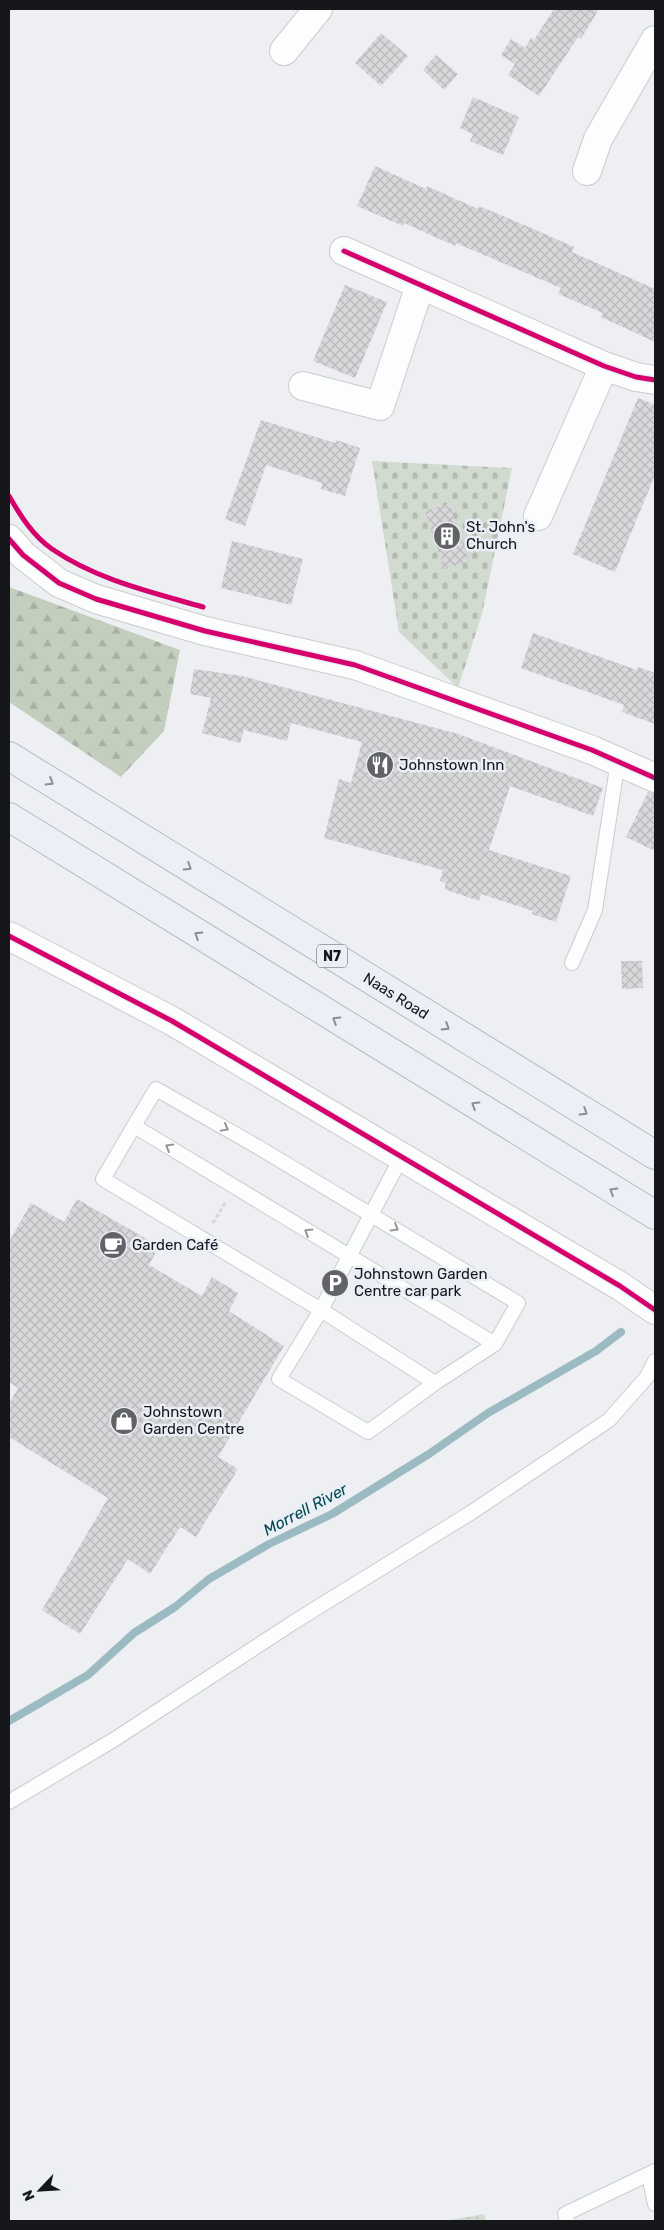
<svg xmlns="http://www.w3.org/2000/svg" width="664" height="2230" font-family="Rubik,sans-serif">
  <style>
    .grass { fill: url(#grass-dots) }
    .forest { fill: url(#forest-firs) }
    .cemetery { fill: url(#cemetery-stones) }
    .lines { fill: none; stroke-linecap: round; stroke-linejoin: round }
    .stream { stroke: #9bbac1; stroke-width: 8 }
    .building { fill: url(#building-cross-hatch) }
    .service-casing { stroke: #caccce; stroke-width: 16 }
    .minor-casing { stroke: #caccce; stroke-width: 30 }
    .tertiary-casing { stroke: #caccce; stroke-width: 30 }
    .trunk-casing { stroke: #b6b9c3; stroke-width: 30 }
    .path { stroke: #d6d6d8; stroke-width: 3; stroke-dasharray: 4 2.5; stroke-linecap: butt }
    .service { stroke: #fcfdfd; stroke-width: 14 }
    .minor { stroke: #fcfdfd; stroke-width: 28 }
    .tertiary { stroke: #fcfdfd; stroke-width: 28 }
    .trunk { stroke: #eceff5; stroke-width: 28 }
    .cycleway-casing { stroke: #eaeef6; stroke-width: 8 }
    .cycleway { stroke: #d6006c; stroke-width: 5 }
    .oneway { stroke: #8c8e92 }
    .oneway2 { stroke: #949697 }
    .labels { text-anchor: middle; stroke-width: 5; stroke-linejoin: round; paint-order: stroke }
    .shield { fill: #eaeef6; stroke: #56585c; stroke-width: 1 }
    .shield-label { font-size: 14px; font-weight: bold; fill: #16171a }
    .poi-label { font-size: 15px; fill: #16171a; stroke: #eaeef6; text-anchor: start }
    .street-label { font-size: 15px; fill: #16171a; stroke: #eaeef6 }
    .water-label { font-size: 16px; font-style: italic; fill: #004750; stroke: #eaeef6 }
  </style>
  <defs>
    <pattern id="grass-dots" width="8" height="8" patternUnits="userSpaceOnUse" patternTransform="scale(1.25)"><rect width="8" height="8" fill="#d2dbcf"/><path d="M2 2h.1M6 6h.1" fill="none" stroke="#b4bbb1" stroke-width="1.8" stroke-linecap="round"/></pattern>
    <pattern id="forest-firs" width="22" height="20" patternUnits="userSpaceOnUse" patternTransform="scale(1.25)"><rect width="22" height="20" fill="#c3cebe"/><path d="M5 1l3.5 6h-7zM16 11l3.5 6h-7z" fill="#a7b0a3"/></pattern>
    <pattern id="cemetery-stones" width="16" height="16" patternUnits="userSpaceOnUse" patternTransform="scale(1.25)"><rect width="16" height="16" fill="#d2dbcf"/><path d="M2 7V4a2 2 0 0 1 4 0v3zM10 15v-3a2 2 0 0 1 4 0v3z" fill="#b4bbb1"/></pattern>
    <pattern id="building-cross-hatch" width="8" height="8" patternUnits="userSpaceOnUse" patternTransform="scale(1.25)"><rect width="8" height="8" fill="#d8d7d9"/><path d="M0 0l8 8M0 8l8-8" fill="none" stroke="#b9b8ba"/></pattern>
  </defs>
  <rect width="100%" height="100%" fill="#edeff3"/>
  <!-- grass -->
  <path class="grass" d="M484,2214L486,2221H445Z"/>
  <!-- forest -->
  <path class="forest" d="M9,587L180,650L164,731L121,777L9,702Z"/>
  <!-- cemetery -->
  <path class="cemetery" d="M372,461L512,468L482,614L458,688L399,632Z"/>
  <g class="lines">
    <!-- stream -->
    <path class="stream" d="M9,1721L88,1675L134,1633L175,1607L209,1579L269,1544L332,1514L429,1454L488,1413L596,1351L621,1332"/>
  </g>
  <!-- building -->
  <path class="building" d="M554,9H599L581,39L578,37L539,96L508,75L515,64L501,55L511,39L525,48L531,38L534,40Z
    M381,33L408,56L381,86L355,63Z
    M436,55L458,74L444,90L423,70Z
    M473,97L519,117L503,155L470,141L473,134L460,128Z
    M375,166L426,189L427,186L478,209L479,206L529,227L574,247L572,252L655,289V342L601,317L603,313L558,294L561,288L456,243L455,246L404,223L403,226L357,206Z
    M345,285L387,302L355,378L313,361Z
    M638,398L655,405V475L615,572L573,554Z
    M261,420L335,443L336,440L360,448L345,496L321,489L322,483L266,465L245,526L225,519Z
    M449,503L469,561L444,569L425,511Z
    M232,541L303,559L291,605L221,588Z
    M533,633L637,670L638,667L655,673V724L622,712L624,705L521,668Z
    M194,669L242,676L458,734L603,788L593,816L510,786L489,850L571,876L556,922L532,914L533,911L481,894L479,901L444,889L446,883L440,881L443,870L324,838L339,779L351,783L362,742L291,723L287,741L244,730L240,743L202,733L211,698L190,694Z
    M648,792L655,793V851L626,837Z
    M621,961H642L643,988L622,989Z
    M77,1199L159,1246L149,1265L202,1296L212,1277L238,1293L229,1311L284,1346L218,1457L238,1469L196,1537L180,1527L150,1574L128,1559L80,1634L42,1610L108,1498L9,1437V1404L18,1388L9,1382V1242L31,1203L64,1222Z"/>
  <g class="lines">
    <!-- service casing -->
    <g class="service-casing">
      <path id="service" d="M572,963L595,910L618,761
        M134,1126L103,1179L321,1310L402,1156
        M435,1383L368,1432L279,1379L321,1310L435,1383L495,1344L134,1126L156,1089L258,1147L518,1303L495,1344
        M9,1802L115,1739L294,1622L472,1512L609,1420L647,1377L655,1361
        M649,2175L655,2204
        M567,2221L565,2214L655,2171"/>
    </g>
    <!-- minor casing -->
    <g class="minor-casing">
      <path id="minor" d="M284,51L318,9
        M587,171L598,139L655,40
        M344,251L604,366L636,377L655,380
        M303,386L380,406L420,285
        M538,516L604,366"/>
    </g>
    <!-- tertiary casing -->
    <g class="tertiary-casing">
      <path id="tertiary" d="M9,539L23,555L59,583L96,599L205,631L355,665L592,750L655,778
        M9,936L172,1021L620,1286L655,1310"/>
    </g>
    <!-- trunk casing -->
    <g class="trunk-casing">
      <path id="trunk" d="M9,756L655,1155
        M9,817L655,1215"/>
    </g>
    <!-- path -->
    <path class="path" d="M213,1223L225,1203"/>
    <!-- service -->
    <use href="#service" class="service"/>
    <!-- minor -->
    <use href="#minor" class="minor"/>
    <!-- tertiary -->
    <use href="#tertiary" class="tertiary"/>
    <!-- trunk -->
    <use href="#trunk" class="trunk"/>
    <!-- cycleway casing -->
    <g class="cycleway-casing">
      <path id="cycleway" d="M344,251L604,366L636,377L655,380
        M9,496C20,515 33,536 52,549C97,580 151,592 203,607
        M9,539L23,555L59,583L96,599L205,631L355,665L592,750L655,778
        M9,936L172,1021L620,1286L655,1310"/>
    </g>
    <!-- cycleway -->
    <use href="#cycleway" class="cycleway"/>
  </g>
  <!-- one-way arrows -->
  <defs><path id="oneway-chevron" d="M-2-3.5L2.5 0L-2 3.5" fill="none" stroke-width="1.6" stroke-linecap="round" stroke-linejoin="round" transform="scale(1.25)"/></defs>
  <g class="oneway">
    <use href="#oneway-chevron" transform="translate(50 782) rotate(32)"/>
    <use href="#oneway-chevron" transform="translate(188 867) rotate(32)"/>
    <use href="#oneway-chevron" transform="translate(198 935) rotate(-148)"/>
    <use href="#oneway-chevron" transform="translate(336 1020) rotate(-148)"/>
    <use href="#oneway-chevron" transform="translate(446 1027) rotate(32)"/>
    <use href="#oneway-chevron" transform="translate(475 1105) rotate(-148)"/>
    <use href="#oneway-chevron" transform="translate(584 1112) rotate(32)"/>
    <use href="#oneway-chevron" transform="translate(613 1191) rotate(-149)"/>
  </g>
  <g class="oneway2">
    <use href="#oneway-chevron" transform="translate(225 1128) rotate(29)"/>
    <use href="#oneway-chevron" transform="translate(169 1147) rotate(-149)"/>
    <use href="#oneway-chevron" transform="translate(395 1228) rotate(31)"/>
    <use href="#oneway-chevron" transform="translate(308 1232) rotate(-148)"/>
  </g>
  <!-- icons -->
  <defs>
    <g id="building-disc" transform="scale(1.4375)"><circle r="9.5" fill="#616366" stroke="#eaeef6"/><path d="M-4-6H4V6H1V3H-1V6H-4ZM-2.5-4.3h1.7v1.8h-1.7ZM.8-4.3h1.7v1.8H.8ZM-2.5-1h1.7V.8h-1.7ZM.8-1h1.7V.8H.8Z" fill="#fff"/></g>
    <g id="restaurant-disc" transform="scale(1.4375)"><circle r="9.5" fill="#616366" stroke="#eaeef6"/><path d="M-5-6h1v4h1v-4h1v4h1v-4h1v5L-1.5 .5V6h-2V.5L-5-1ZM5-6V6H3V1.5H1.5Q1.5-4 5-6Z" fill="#fff"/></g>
    <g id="cafe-disc" transform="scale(1.4375)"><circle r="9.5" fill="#616366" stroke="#eaeef6"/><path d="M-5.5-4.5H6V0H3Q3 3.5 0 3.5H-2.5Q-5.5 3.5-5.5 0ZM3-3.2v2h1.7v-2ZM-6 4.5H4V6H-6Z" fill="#fff"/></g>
    <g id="parking-disc" transform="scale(1.4375)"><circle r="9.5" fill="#616366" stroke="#eaeef6"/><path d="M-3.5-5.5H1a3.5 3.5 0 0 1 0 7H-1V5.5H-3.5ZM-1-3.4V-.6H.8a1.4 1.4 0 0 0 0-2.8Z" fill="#fff"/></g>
    <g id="shop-disc" transform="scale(1.4375)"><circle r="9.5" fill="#616366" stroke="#eaeef6"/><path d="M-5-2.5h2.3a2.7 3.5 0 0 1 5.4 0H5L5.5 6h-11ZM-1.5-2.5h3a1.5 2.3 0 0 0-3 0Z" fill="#fff"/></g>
  </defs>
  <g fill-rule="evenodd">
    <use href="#building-disc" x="447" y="536"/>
    <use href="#restaurant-disc" x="380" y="765"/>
    <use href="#cafe-disc" x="113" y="1245"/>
    <use href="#parking-disc" x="335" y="1283"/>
    <use href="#shop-disc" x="124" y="1421"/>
  </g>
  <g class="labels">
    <!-- shield labels -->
    <rect class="shield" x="317" y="944.5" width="30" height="23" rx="4"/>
    <g class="shield-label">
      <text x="332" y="961">N7</text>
    </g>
    <!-- poi labels -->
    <g class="poi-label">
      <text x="466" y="532">St. John's<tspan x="466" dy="17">Church</tspan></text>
      <text x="399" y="770">Johnstown Inn</text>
      <text x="132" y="1250">Garden Café</text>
      <text x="354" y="1279">Johnstown Garden<tspan x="354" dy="17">Centre car park</tspan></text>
      <text x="143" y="1417">Johnstown<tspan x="143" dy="17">Garden Centre</tspan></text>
    </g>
    <!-- street labels -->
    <g class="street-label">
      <text transform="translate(396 996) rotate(32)" y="5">Naas Road</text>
    </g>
    <!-- water labels -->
    <g class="water-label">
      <text transform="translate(305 1509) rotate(-28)" y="6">Morrell River</text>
    </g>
  </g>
  <!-- border -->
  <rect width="664" height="2230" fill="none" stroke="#16171a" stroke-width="20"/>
  <!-- north arrow -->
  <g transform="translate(40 2190) rotate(245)" stroke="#eaeef6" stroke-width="4" paint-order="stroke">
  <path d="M0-4L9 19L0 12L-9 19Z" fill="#16171a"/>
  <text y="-8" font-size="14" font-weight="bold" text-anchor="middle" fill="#16171a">N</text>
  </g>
</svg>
